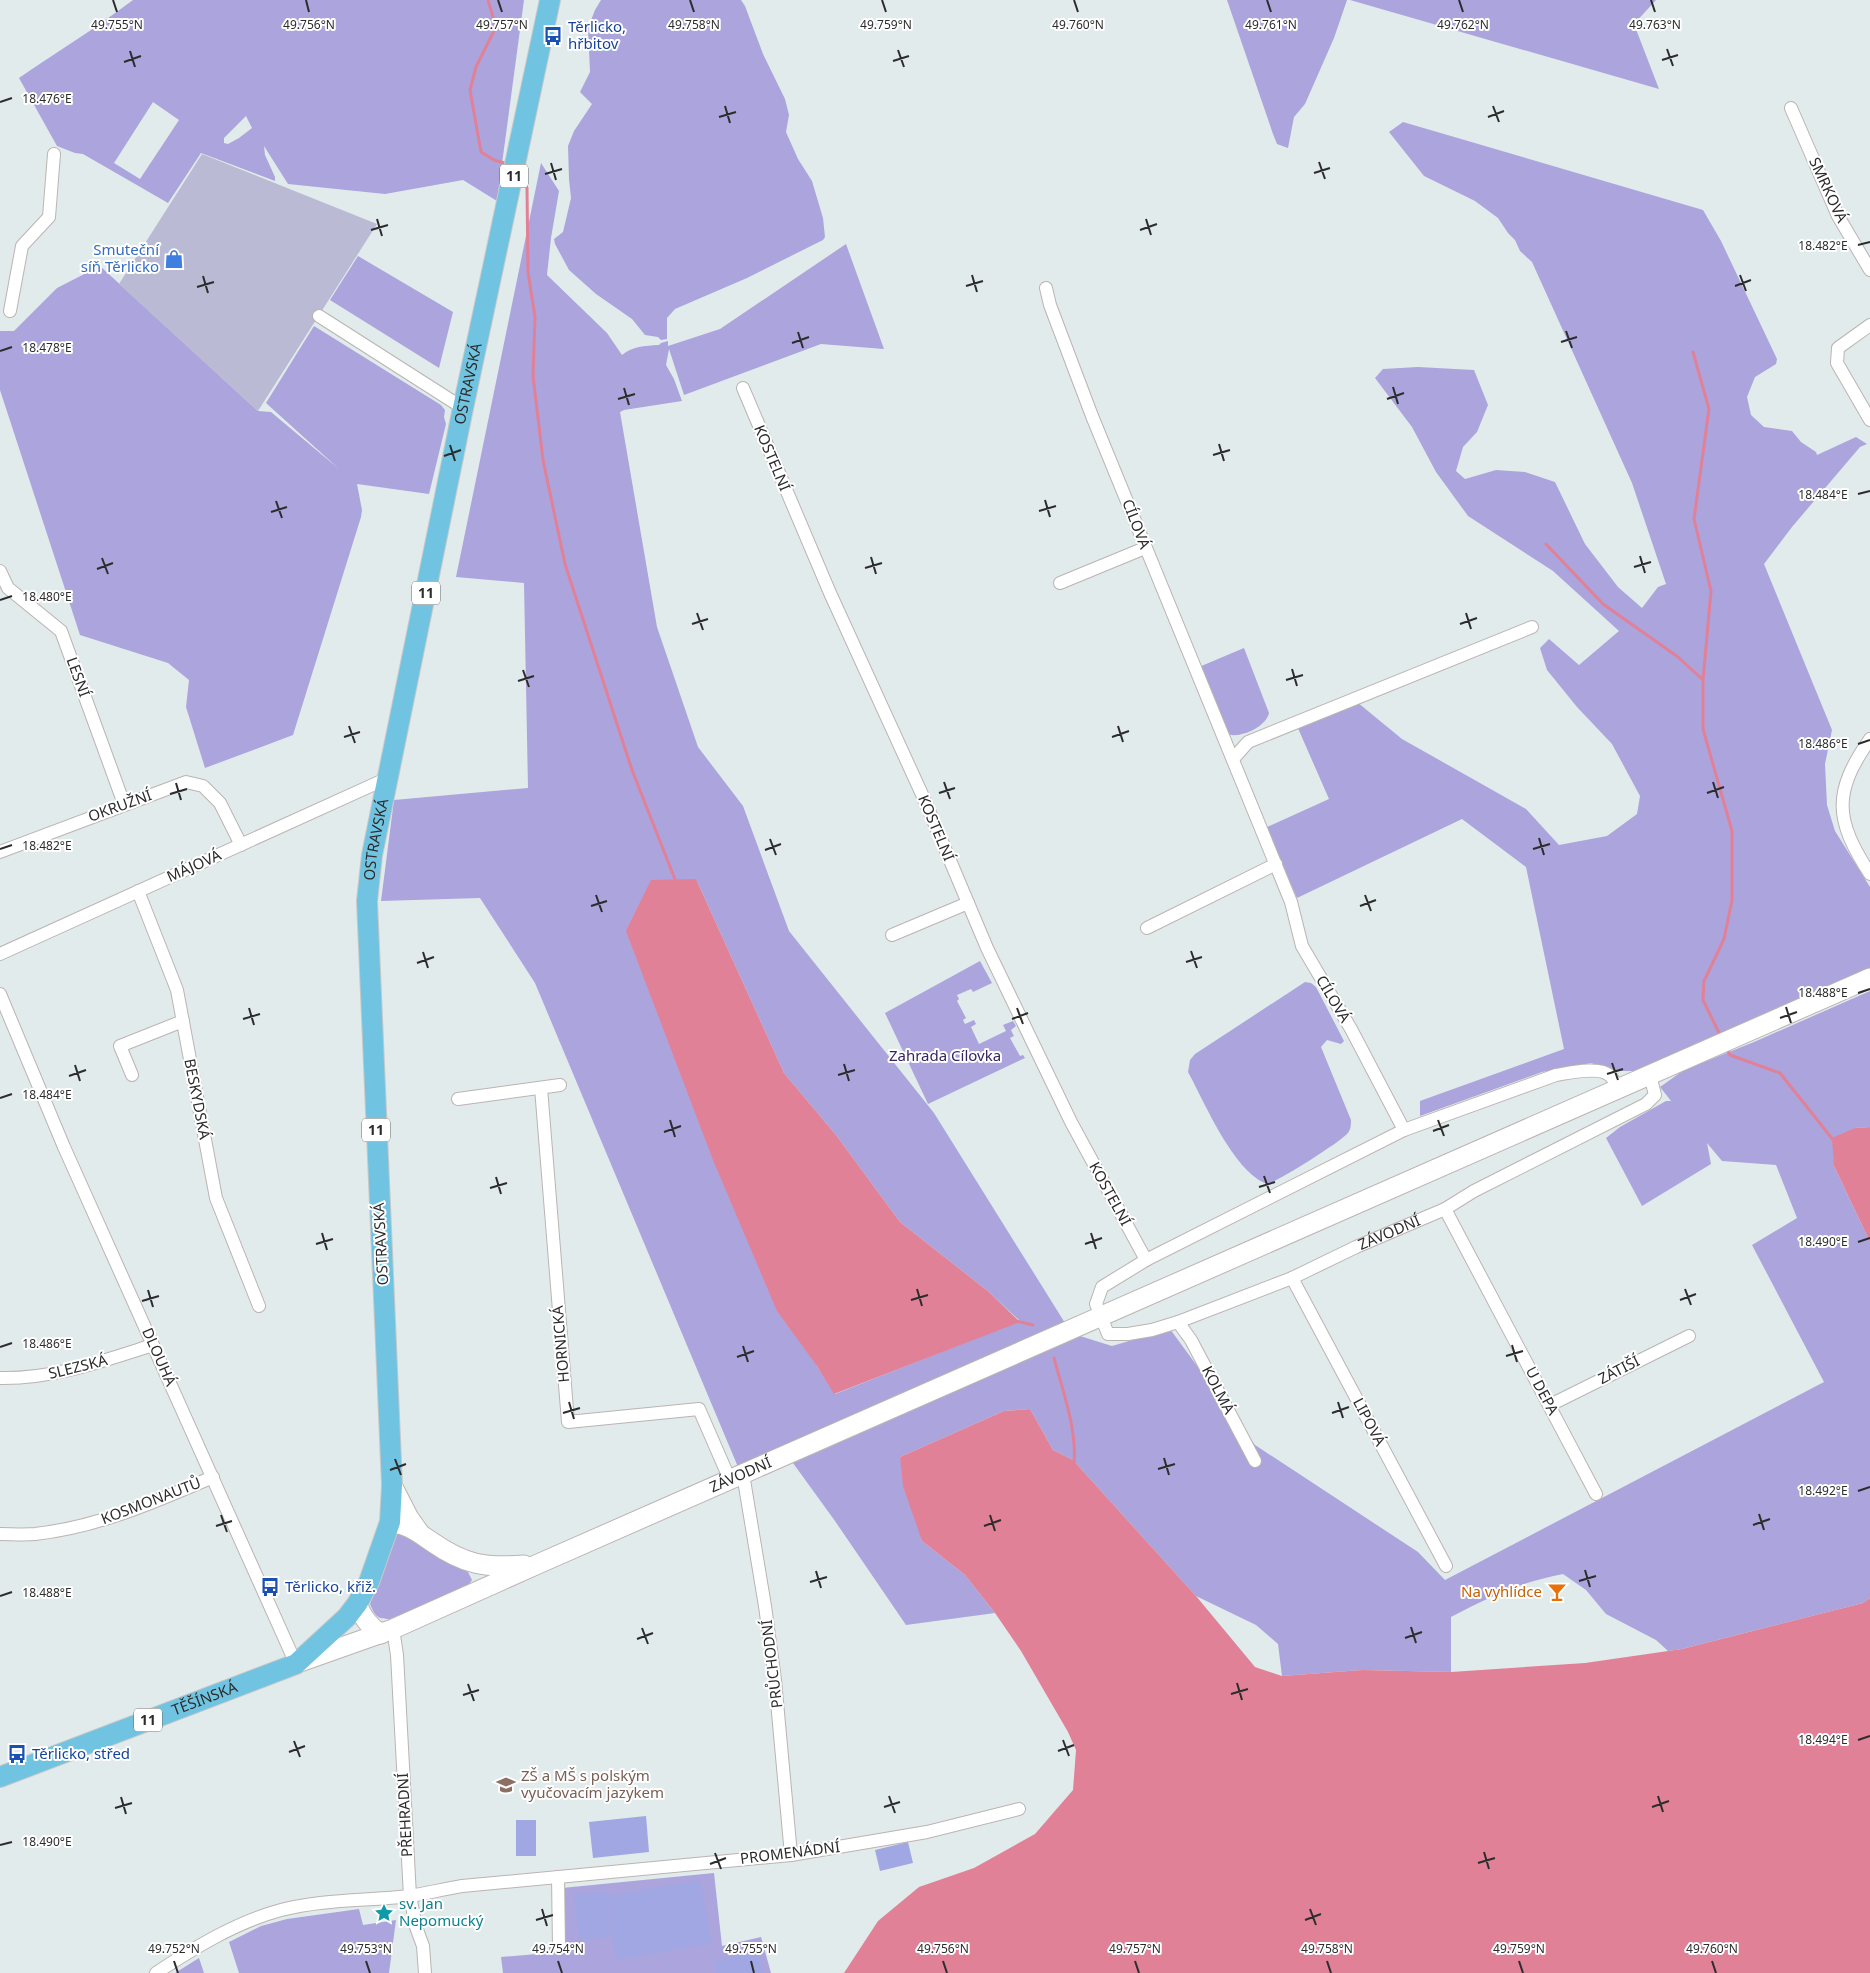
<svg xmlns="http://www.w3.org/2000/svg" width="1870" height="1973" font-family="'Noto Sans',sans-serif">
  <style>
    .green { fill: #aca4dc; fill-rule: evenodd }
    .cemetery { fill: #babad4 }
    .pitch { fill: #a1a7e2 }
    .water { fill: #e18198 }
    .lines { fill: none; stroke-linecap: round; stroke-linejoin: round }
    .stream { stroke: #e18198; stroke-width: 3 }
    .street-casing { stroke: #bbb4b1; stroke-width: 14 }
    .secondary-casing { stroke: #bbb4b1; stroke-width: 21 }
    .primary-casing { stroke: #c8c8c8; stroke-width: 22 }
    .street { stroke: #fff; stroke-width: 12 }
    .secondary { stroke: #fff; stroke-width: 19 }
    .primary { stroke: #71c4e1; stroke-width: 20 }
    .ticks { fill: none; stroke: #2c2c2c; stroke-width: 2 }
    .labels { text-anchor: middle; stroke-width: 4; stroke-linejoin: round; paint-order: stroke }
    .shield { fill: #fff; stroke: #6b6b6b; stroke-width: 1 }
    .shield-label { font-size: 14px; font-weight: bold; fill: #2c2c2c }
    .transit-label { font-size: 15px; fill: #164399; stroke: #fff; text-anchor: start }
    .street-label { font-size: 15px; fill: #2c2c2c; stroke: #fff }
    .shop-label { font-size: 15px; fill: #366cbe; stroke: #fff; text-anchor: end }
    .park-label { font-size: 15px; fill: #352462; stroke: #fff }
    .food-label { font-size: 15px; fill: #c56008; stroke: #fff; text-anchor: end }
    .education-label { font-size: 15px; fill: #785e54; stroke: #fff; text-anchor: start }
    .culture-label { font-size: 15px; fill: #0d838f; stroke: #fff; text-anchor: start }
    .ticks-label { font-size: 12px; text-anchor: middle; fill: #2c2c2c; stroke: #fff; stroke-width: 4; stroke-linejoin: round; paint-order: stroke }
  </style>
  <rect width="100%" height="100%" fill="#e1ebec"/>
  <!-- green -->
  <path class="green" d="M133,0H524L497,201L463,180L385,194L288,184L264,146L265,155L275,177V181L201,153L168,203L83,154L75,153L57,146L19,78C57,52 96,28 133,0ZM153,102L179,120L140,179L114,163ZM246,116L252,128L239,138L228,144L224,143V138Z
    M601,0H741L745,6L763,54L785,99L789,115L786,132L798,159L812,181L823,218L825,237L823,240L747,278L675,309L667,318V339L661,340L658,337L645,335L632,319L596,294L569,270L555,244L554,239L563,232L571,198L569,179L568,146L574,131L592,104L580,92L590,72L588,28L595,10Z
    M1227,0H1347L1334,38L1305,104L1294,117L1288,148L1277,144L1273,134Z
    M1350,0H1656L1634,24L1659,89Z
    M1403,122L1703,210L1721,241L1777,359L1776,364L1755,377L1747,397L1751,415L1764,427L1792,431L1801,442L1816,452L1817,455L1856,437L1867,444L1860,447L1792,527L1764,564L1832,730L1825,764L1827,805L1835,831L1870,887V970L1640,1071H1618L1591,1063L1542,1072L1420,1116V1101L1564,1049L1526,867L1462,819L1297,898L1265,828L1329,799L1297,726L1357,702L1402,739L1526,809L1559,845L1607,836L1637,814L1640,796L1612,744L1577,707L1547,670L1540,648L1549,639L1579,665L1619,631L1553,571L1468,516L1436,472L1412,427L1375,378L1383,369L1418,367L1474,370L1488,405L1477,432L1463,447L1456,471L1465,479L1496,470L1525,472L1555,482L1585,544L1618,587L1642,608L1658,587L1666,584L1632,483L1532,262L1520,251L1515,240L1508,233L1498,218L1475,201L1424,176L1389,132Z
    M541,163L559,191L551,238L547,275L607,333L622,355C633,346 644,346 659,345L661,343L668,341V346L720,329L846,244L884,349L821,344L684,395L669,349L666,365L674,379L682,401L624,410L620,412L657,627L698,747L743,806L789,931L934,1113L1065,1323L738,1467L535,983L480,898L381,901L394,800L528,788L524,583L456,577ZM696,879L784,1073L836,1135L900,1222L989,1292L1020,1321L835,1394L817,1366Z
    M358,256L453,312L439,368L330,300Z
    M100,266L258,411L271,412L339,469L266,403L314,326L441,405L445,410L444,417L446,424L429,494L357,484L362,510L361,517L293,735L205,768L186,707L189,680L168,663L80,635L0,390V331H14L57,288Z
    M1244,648L1269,713C1266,727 1240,739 1227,734L1199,667Z
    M980,961L992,983L973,992L971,989L957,995L959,999L957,1001L966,1018L963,1020L965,1024L974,1020L976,1024L971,1027L979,1044L1006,1031L1003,1025L1013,1021L1016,1026L1011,1030L1014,1036L1010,1038L1020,1056L1023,1055L1025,1058L928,1104L885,1013Z
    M1305,982L1311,983L1316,987L1344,1041L1341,1044L1327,1040L1321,1047L1351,1120C1351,1125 1351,1130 1347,1134C1337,1144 1279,1181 1267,1184C1233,1171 1205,1103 1188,1072L1190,1060L1195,1054Z
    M1870,991V1127L1855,1128L1834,1166L1870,1242V1598L1863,1603L1682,1649L1668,1651L1656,1640L1606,1614L1586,1590L1563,1574C1518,1583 1491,1596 1451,1617V1672L1362,1670L1282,1676L1278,1644L1256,1625L1196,1596L1073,1460L1053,1450L1030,1409L1004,1411L900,1457L922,1541L965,1575L995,1613L906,1625L835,1521L793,1463L1080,1336L1112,1346L1170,1329L1255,1445L1418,1552L1445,1580L1824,1382L1752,1245L1797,1218L1776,1165L1722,1161L1707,1143L1711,1164L1642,1206L1606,1138L1620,1127L1666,1101H1671L1660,1087L1684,1070L1754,1042Z
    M403,1529L435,1554L468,1572L472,1580L467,1587L390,1619C377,1619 375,1616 370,1604L382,1574L395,1532Z
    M714,1873L722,1946L761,1937L771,1973H503L501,1957L549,1953V1947L563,1945L562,1888Z
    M359,1909L363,1925L396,1920L389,1973H239L229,1942L261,1926L287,1919Z
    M199,1958L204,1973H175Z"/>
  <!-- cemetery -->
  <path class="cemetery" d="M202,154L377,224L258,411L119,284Z"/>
  <!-- pitch -->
  <path class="pitch" d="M646,1816L649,1852L593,1858L589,1822Z
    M516,1820H536V1856H516Z
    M908,1842L913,1863L880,1871L875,1850Z
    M700,1880L712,1944L616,1960L607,1903L610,1937L579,1940L574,1894L605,1891L606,1896Z
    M758,1951L764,1973H716L713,1962Z"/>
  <!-- water -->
  <path class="water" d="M696,879L784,1073L836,1135L900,1222L989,1292L1020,1322L834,1394L817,1366L777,1311L713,1160L626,931L651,880Z
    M1870,1127V1242L1834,1166L1832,1138L1855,1128Z
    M1030,1409L1053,1450L1073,1460L1196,1596L1255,1667L1282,1676L1362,1670L1451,1672L1585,1663L1682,1649L1863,1603L1870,1598V1973H844L878,1921L919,1887L974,1868L1035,1834L1073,1790L1076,1750L1068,1732L1021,1651L995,1613L965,1575L922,1541L903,1486L900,1457L1004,1411Z"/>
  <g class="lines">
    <!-- stream -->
    <path class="stream" d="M488,0L496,27L476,67L470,90L481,152L494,160L508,164
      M522,174L527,188L528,272L535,317L533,376L543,460L565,564L632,770L676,882
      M1693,352L1709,409L1694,519L1711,591L1703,680V729L1732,831V900L1724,939L1704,981L1703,1000L1721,1037
      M1546,544L1603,604L1678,657L1703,680
      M1726,1047L1730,1055L1780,1073L1834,1141
      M1016,1321L1033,1325
      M1054,1358C1063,1392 1077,1429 1074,1464"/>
    <!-- street casing -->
    <g class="street-casing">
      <g id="street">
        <path d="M1791,108L1838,216L1870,270"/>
        <path d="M1046,288L1050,305L1092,416L1291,902L1302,946L1351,1029L1404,1130"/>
        <path d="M10,311L22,246L49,217L54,154"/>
        <path d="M319,316L463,408"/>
        <path d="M1870,325L1838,348L1837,363L1870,420"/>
        <path d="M743,388L830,593L925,801L987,948L1071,1122L1146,1260"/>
        <path d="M0,571L8,588L61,631L124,804"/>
        <path d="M1060,583L1145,548"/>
        <path d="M1870,739C1833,792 1834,819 1870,874"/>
        <path d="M1233,759L1248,742L1532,627"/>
        <path d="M0,852L186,782L203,786L220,803L241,845"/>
        <path d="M138,891L177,990L216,1198L259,1306"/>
        <path d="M1147,928L1276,864"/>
        <path d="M892,935L968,903"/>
        <path d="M0,954L388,778"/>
        <path d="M0,994L64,1147L296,1664"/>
        <path d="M132,1075L120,1046L183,1021"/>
        <path d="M541,1088L568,1422L699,1409L730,1480"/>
        <path id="s1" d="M1619,1089C1616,1084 1613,1078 1609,1075C1599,1066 1569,1073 1556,1075L1404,1130L1146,1260L1102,1287L1096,1304L1108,1334H1128L1152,1330L1178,1322L1292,1278L1356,1247L1445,1209L1474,1191L1646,1104L1655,1095L1650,1075"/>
        <path d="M458,1099L560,1085"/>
        <path d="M1445,1209L1596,1494"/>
        <path d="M1292,1278L1446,1566"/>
        <path d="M1178,1322L1191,1340L1255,1461"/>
        <path d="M0,1378C54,1379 103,1361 153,1345"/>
        <path d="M1550,1405L1689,1336"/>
        <path d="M743,1474L765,1606L775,1680L791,1855"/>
        <path d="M0,1534C11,1534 23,1535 35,1534C98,1527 155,1502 213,1477"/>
        <path d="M393,1629L397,1655L410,1896L416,1927L423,1946L425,1973"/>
        <path d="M558,1877L559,1948"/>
        <path d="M156,1973C194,1948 236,1922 281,1910C323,1899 367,1901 410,1896C427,1893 445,1889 462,1886L791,1855L927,1832L1019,1809"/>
      </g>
    </g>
    <!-- secondary casing -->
    <g class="secondary-casing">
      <g id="secondary">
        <path d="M392,1485L409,1518L419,1532"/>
        <path d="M390,1522C409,1525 417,1532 432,1542C465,1565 485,1568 524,1565"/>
        <path d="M357,1604C363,1618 369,1626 381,1634"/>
        <path id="s2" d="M297,1663L393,1629L538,1564L1870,978"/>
      </g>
    </g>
    <!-- primary casing -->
    <g class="primary-casing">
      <g id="primary">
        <path id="s3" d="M0,1777L296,1664L347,1617L357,1604L369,1582L390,1522L392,1485L367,901L372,855L463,408L550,0"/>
      </g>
    </g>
    <!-- street -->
    <use href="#street" class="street"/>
    <!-- secondary -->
    <use href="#secondary" class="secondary"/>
    <!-- primary -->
    <use href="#primary" class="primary"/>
  </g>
  <!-- ticks -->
  <path class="ticks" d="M113,0L117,12M306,0L309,12M498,0L502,12M690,0L694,12M882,0L886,12M1074,0L1078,12M1267,0L1271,12M1459,0L1463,12M1651,0L1655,12M1667,49L1673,66M898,50L904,67M130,51L135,67M1662,60L1678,55M893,61L909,56M124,62L141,56M0,102L12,98M725,106L730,123M1493,106L1499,122M719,117L736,112M1488,117L1504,111M1319,162L1325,179M551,163L556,180M1314,173L1330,168M545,174L562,169M377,219L382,236M1146,219L1151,235M371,230L388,225M1140,230L1157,224M1858,245L1870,242M972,275L977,292M1740,275L1746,291M203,276L208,293M966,286L983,281M1735,286L1751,280M197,287L214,282M1566,331L1572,348M798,332L803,348M1561,342L1577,337M792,343L809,337M0,351L12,347M1393,387L1398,404M624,388L629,405M618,399L635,394M1387,399L1404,393M1219,444L1224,461M450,445L455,461M1213,455L1230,450M444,456L461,450M1858,494L1870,491M1045,500L1050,517M276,501L282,518M1039,511L1056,506M271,512L287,507M1640,556L1645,573M871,557L876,574M102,558L108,574M1634,567L1651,562M865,568L882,563M97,569L113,563M0,600L12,596M697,613L703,630M1466,613L1471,629M692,624L708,619M1460,624L1477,618M1292,669L1297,686M523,670L529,687M1286,680L1303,675M518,681L534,676M349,726L355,743M1118,726L1123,742M344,737L360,732M1112,737L1129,731M1858,744L1870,740M944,782L950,799M1713,782L1718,798M176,783L181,800M939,793L955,788M1707,793L1724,787M170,794L187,789M1539,838L1544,855M770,839L776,855M0,849L12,845M1533,849L1550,844M765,850L781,844M596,895L602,912M1365,895L1371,911M591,906L607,901M1360,906L1376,900M1191,951L1197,968M423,952L428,968M1186,962L1202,957M417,963L434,957M1858,993L1870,989M1786,1007L1791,1023M249,1008L254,1025M1017,1008L1023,1024M1780,1018L1797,1012M243,1019L260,1014M1012,1019L1028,1013M1612,1063L1618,1080M844,1064L849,1081M75,1065L80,1081M1607,1074L1623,1069M838,1075L855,1070M69,1076L86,1070M0,1098L12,1094M670,1120L675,1137M1438,1120L1444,1136M1433,1131L1449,1125M664,1132L681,1126M1264,1176L1270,1193M496,1177L501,1194M1259,1187L1275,1182M490,1188L507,1183M322,1233L327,1250M1091,1233L1096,1249M1858,1242L1870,1238M316,1244L333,1239M1085,1244L1102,1238M917,1289L922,1306M1685,1289L1691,1305M148,1290L153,1307M911,1300L928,1295M1680,1300L1696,1294M142,1301L159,1296M1512,1345L1517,1362M743,1346L748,1362M0,1347L12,1343M1506,1356L1523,1351M737,1357L754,1351M569,1402L574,1419M1338,1402L1343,1418M563,1413L580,1408M1332,1413L1349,1407M1164,1458L1169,1475M395,1459L401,1475M1158,1469L1175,1464M390,1470L406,1464M1858,1491L1870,1487M1759,1514L1764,1530M221,1515L227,1532M990,1515L995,1531M1753,1525L1770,1519M216,1526L232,1521M984,1526L1001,1520M1585,1570L1590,1587M816,1571L821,1588M1579,1581L1596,1576M810,1582L827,1577M0,1596L12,1592M1411,1627L1416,1643M642,1628L648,1644M1405,1638L1422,1632M637,1639L653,1633M1237,1683L1242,1700M468,1684L474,1701M1231,1694L1248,1689M463,1695L479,1690M1063,1740L1069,1756M1858,1740L1870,1736M294,1741L300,1757M1058,1751L1074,1745M289,1752L305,1746M889,1796L895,1813M1658,1796L1663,1812M121,1797L126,1814M884,1807L900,1802M1652,1807L1669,1801M115,1808L132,1803M0,1845L12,1842M1484,1852L1489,1869M715,1853L721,1869M1478,1863L1495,1858M710,1864L726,1858M542,1909L547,1926M1310,1909L1316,1925M536,1920L553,1915M1305,1920L1321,1914M174,1961L178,1973M366,1961L370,1973M558,1961L562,1973M751,1961L754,1973M943,1961L947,1973M1135,1961L1139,1973M1327,1961L1331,1973M1519,1961L1523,1973M1712,1961L1716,1973"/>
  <!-- icons -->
  <defs>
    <g id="bus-bare" transform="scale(1.5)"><path d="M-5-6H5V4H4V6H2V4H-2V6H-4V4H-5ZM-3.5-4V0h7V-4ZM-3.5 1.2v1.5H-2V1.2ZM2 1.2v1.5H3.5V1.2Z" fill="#1a4fb4" stroke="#fff" stroke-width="2.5" paint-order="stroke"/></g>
    <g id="shop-bare" transform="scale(1.5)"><path d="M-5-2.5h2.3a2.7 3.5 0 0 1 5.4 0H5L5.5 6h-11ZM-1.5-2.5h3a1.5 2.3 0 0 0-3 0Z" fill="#3f7fe0" stroke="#fff" stroke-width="2.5" paint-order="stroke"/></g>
    <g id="bar-bare" transform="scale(1.5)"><path d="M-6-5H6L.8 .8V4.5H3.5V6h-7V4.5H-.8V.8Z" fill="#e8710a" stroke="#fff" stroke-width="2.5" paint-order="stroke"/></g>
    <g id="school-bare" transform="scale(1.5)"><path d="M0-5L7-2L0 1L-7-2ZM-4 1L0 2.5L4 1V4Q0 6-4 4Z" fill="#8d6e63" stroke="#fff" stroke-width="2.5" paint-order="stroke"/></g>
    <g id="sight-bare" transform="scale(1.5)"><path d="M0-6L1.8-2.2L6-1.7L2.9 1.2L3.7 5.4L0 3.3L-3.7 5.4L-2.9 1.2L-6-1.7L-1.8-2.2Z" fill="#0f9aa8" stroke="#fff" stroke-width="2.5" paint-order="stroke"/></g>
  </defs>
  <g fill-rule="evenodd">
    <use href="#bus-bare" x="553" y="36"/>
    <use href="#shop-bare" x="174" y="259"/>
    <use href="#bus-bare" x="270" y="1587"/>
    <use href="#bar-bare" x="1557" y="1592"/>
    <use href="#bus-bare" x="17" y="1754"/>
    <use href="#school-bare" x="506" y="1785"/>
    <use href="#sight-bare" x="384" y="1913"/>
  </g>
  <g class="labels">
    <!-- shield labels -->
    <g class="shield">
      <rect x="500" y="164.5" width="28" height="23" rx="4"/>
      <rect x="412" y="581.5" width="28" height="23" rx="4"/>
      <rect x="362" y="1118.5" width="28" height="23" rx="4"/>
      <rect x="134" y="1708.5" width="28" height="23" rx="4"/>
    </g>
    <g class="shield-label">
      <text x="514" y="181">11</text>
      <text x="426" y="598">11</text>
      <text x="376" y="1135">11</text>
      <text x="148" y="1725">11</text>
    </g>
    <!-- transit labels -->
    <g class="transit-label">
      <text x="568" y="32">Těrlicko,<tspan x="568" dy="17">hřbitov</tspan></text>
      <text x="285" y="1592">Těrlicko, křiž.</text>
      <text x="32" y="1759">Těrlicko, střed</text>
    </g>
    <!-- street labels -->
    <g class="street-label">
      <text transform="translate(1828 190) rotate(65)" y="5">SMRKOVÁ</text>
      <text dy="5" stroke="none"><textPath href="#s3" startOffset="1640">OSTRAVSKÁ</textPath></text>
      <text transform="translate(772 458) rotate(67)" y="5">KOSTELNÍ</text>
      <text transform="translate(1136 524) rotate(69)" y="5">CÍLOVÁ</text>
      <text transform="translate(78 677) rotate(70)" y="5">LESNÍ</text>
      <text transform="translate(120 806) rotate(-20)" y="5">OKRUŽNÍ</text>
      <text transform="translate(936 828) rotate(67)" y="5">KOSTELNÍ</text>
      <text dy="5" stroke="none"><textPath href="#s3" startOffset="1175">OSTRAVSKÁ</textPath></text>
      <text transform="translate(194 866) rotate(-24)" y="5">MÁJOVÁ</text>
      <text transform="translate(1333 999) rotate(59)" y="5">CÍLOVÁ</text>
      <text transform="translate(197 1099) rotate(79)" y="5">BESKYDSKÁ</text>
      <text transform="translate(1110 1194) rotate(61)" y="5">KOSTELNÍ</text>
      <text dy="5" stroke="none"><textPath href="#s1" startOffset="925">ZÁVODNÍ</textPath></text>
      <text transform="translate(381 1244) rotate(-93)" y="5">OSTRAVSKÁ</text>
      <text transform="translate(561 1344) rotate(-95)" y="5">HORNICKÁ</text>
      <text transform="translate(159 1357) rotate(66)" y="5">DLOUHÁ</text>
      <text transform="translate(78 1367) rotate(-14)" y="5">SLEZSKÁ</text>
      <text transform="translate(1619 1370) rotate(-27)" y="5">ZÁTIŠÍ</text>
      <text transform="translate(1218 1390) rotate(62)" y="5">KOLMÁ</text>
      <text transform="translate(1542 1391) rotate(62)" y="5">U DEPA</text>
      <text transform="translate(1369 1422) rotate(62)" y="5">LIPOVÁ</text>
      <text dy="5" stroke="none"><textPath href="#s2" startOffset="482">ZÁVODNÍ</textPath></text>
      <text transform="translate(151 1501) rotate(-21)" y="5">KOSMONAUTŮ</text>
      <text transform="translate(772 1664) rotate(-97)" y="5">PRŮCHODNÍ</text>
      <text dy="5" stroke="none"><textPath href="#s3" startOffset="219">TĚŠÍNSKÁ</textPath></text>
      <text transform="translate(405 1815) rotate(-93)" y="5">PŘEHRADNÍ</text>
      <text transform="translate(790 1853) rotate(-7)" y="5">PROMENÁDNÍ</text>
    </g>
    <!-- shop labels -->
    <g class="shop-label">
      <text x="159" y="255">Smuteční<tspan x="159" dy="17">síň Těrlicko</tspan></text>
    </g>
    <!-- park labels -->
    <g class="park-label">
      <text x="945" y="1061">Zahrada Cílovka</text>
    </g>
    <!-- food labels -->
    <g class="food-label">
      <text x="1542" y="1597">Na vyhlídce</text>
    </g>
    <!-- education labels -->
    <g class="education-label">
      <text x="521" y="1781">ZŠ a MŠ s polským<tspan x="521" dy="17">vyučovacím jazykem</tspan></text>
    </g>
    <!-- culture labels -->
    <g class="culture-label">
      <text x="399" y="1909">sv. Jan<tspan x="399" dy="17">Nepomucký</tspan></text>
    </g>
  </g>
  <g class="ticks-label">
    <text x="117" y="29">49.755°N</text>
    <text x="309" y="29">49.756°N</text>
    <text x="502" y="29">49.757°N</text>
    <text x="694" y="29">49.758°N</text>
    <text x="886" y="29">49.759°N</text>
    <text x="1078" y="29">49.760°N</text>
    <text x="1271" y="29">49.761°N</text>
    <text x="1463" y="29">49.762°N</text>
    <text x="1655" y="29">49.763°N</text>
    <text x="47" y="103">18.476°E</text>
    <text x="1823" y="250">18.482°E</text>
    <text x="47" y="352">18.478°E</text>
    <text x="1823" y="499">18.484°E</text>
    <text x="47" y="601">18.480°E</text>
    <text x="1823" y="748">18.486°E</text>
    <text x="47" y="850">18.482°E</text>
    <text x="1823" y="997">18.488°E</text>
    <text x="47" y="1099">18.484°E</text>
    <text x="1823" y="1246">18.490°E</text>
    <text x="47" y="1348">18.486°E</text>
    <text x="1823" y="1495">18.492°E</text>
    <text x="47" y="1597">18.488°E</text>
    <text x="1823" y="1744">18.494°E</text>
    <text x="47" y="1846">18.490°E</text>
    <text x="174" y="1953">49.752°N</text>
    <text x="366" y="1953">49.753°N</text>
    <text x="558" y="1953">49.754°N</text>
    <text x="751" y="1953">49.755°N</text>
    <text x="943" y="1953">49.756°N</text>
    <text x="1135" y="1953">49.757°N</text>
    <text x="1327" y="1953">49.758°N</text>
    <text x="1519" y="1953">49.759°N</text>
    <text x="1712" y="1953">49.760°N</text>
  </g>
</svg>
